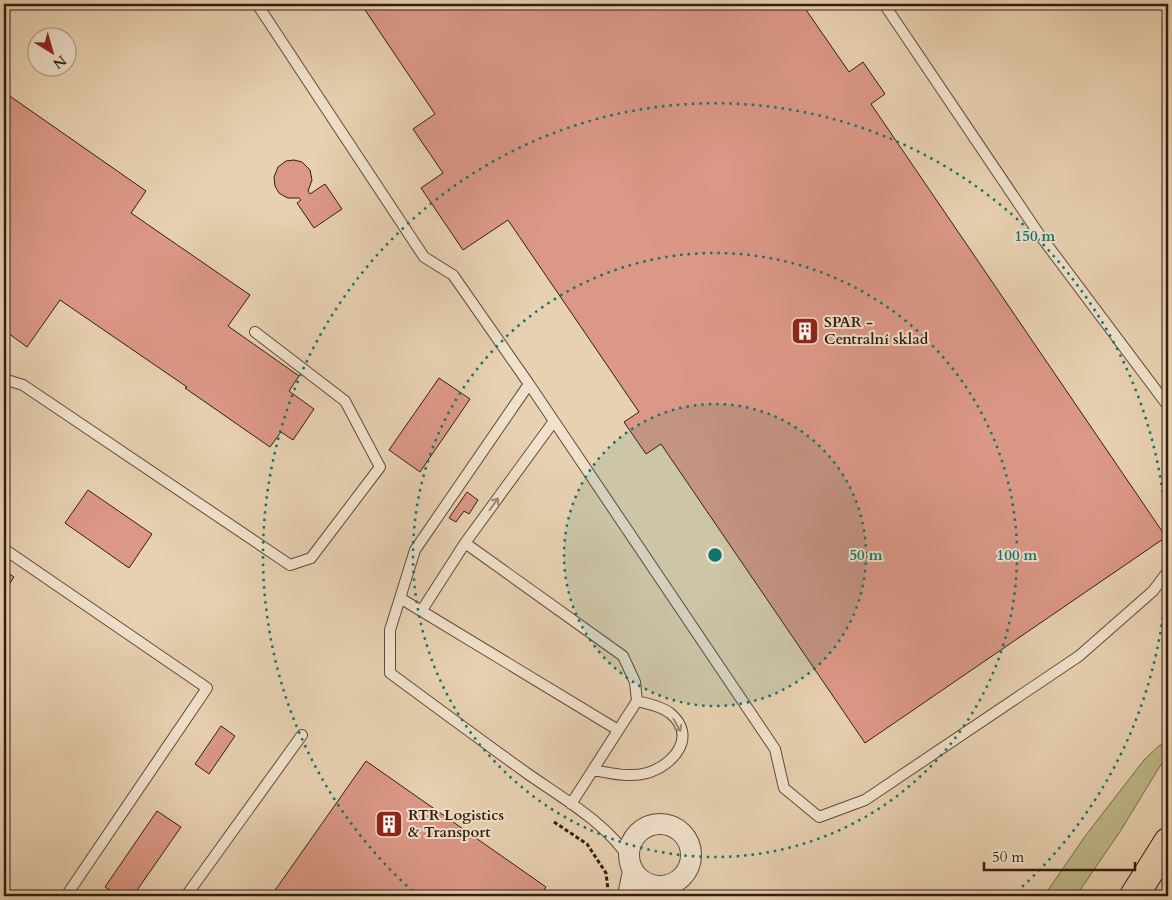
<svg xmlns="http://www.w3.org/2000/svg" width="1172" height="900" font-family="Cardo,serif">
  <style>
    .green { fill: #bdb987; stroke: #786b4c }
    .building { fill: #dc9887; stroke: #341d11 }
    .lines { fill: none; stroke-linecap: round; stroke-linejoin: round }
    .service-casing { stroke: #614a39; stroke-width: 12 }
    .minor-casing { stroke: #614a39; stroke-width: 22 }
    .motorway-casing { stroke: #341d11; stroke-width: 30 }
    .path { stroke: #341d11; stroke-width: 3; stroke-dasharray: 4 2.5; stroke-linecap: butt }
    .service { stroke: #f0e1cc; stroke-width: 10 }
    .minor { stroke: #f0e1cc; stroke-width: 20 }
    .motorway { stroke: #e8d1b1; stroke-width: 28 }
    .oneway { stroke: #9b8978 }
    .ring { fill: none; stroke: #0f766e; stroke-width: 2.5; stroke-dasharray: 2.5 5 }
    .labels { text-anchor: middle; stroke-width: 4; stroke-linejoin: round; paint-order: stroke }
    .poi-label { font-size: 15px; font-weight: bold; fill: #341d11; stroke: #f0e1cc; text-anchor: start }
    .centre { fill: #0f766e; stroke: #f0e1cc; stroke-width: 2.5 }
    .ring-label { font-size: 15px; text-anchor: middle; font-weight: bold; fill: #0f766e; stroke: #f0e1cc; stroke-width: 4; stroke-linejoin: round; paint-order: stroke }
  </style>
  <rect width="100%" height="100%" fill="#e8d1b1"/>
  <filter id="stains"><feTurbulence type="fractalNoise" baseFrequency=".004" numOctaves="4"/><feColorMatrix values="0 0 0 0 .2 0 0 0 0 .09 0 0 0 0 .02 0 0 0 .5 -.17"/></filter>
  <radialGradient id="worn" r=".72"><stop offset=".6" stop-color="#630" stop-opacity="0"/><stop offset="1" stop-color="#630" stop-opacity=".3"/></radialGradient>
  <!-- green -->
  <path class="green" d="M1160,745H1164L1168,753L1121,830L1076,896H1044L1086,835L1144,760Z"/>
  <!-- building -->
  <path class="building" d="M361,4H802L849,72L863,62L885,94L871,104L1166,537L865,743L661,444L646,454L624,422L639,412L508,220L463,250L421,188L443,173L413,129L435,114Z
    M4,92L146,191L131,213L250,295L228,326L299,376L289,391L314,409L293,440L281,432L270,447L185,388L187,387L60,300L27,347L4,330Z
    M294,160L302,162L310,170L312,180L308,191L310,194L325,184L342,209L314,228L297,203L301,200L299,198H288L284,196L279,193L275,186L274,177L278,167L286,161Z
    M439,378L470,399L420,472L389,450Z
    M88,490L152,534L129,568L65,523Z
    M467,492L478,500L469,514L464,511L456,522L449,518Z
    M8,573L14,577L4,592V579Z
    M221,726L235,736L209,774L195,764Z
    M366,761L546,887L540,896H271Z
    M157,811L181,827L133,896H119L105,887Z"/>
  <g class="lines">
    <!-- service casing -->
    <g class="service-casing">
      <path id="service" d="M257,4L424,257L453,275L529,384L415,550L390,630V673C436,707 482,741 528,774C561,797 608,824 629,859
        M884,4L1039,234L1168,406
        M4,379L23,385L290,565L311,558L380,467L345,401L255,332
        M529,384L775,749L784,788L819,817L865,800L1079,656L1153,591L1168,571
        M465,543L623,656L635,682L637,701L571,804
        M4,549L207,688L66,896
        M400,598L618,730
        M422,610L465,543L554,421
        M593,770C610,773 629,778 647,773C674,765 698,736 670,713C661,706 648,704 637,701
        M186,896L302,735"/>
    </g>
    <!-- minor casing -->
    <g class="minor-casing">
      <path id="minor" d="M629 855a31 31 0 1 1 62 0a31 31 0 1 1-62 0Z
        M628,896L633,871"/>
    </g>
    <!-- motorway casing -->
    <g class="motorway-casing">
      <path id="motorway" d="M1134,896L1168,842"/>
    </g>
    <!-- path -->
    <path class="path" d="M554,822L587,844L606,873L608,890"/>
    <!-- service -->
    <use href="#service" class="service"/>
    <!-- minor -->
    <use href="#minor" class="minor"/>
    <!-- motorway -->
    <use href="#motorway" class="motorway"/>
  </g>
  <!-- one-way arrows -->
  <defs><path id="oneway-shaft" d="M-6 0H5M1.5-3L5.5 0L1.5 3" fill="none" stroke-width="1.6" stroke-linecap="round" stroke-linejoin="round" transform="scale(1.25)"/></defs>
  <g class="oneway">
    <use href="#oneway-shaft" transform="translate(494 504) rotate(-54)"/>
    <use href="#oneway-shaft" transform="translate(677 725) rotate(60)"/>
  </g>
  <!-- distance rings -->
  <circle cx="715" cy="555" r="151" fill="#0f766e" fill-opacity=".12"/>
  <g class="ring">
    <circle cx="715" cy="555" r="151"/>
    <circle cx="715" cy="555" r="302"/>
    <path d="M418 896A452 452 0 1 1 1012 896"/>
  </g>
  <!-- icons -->
  <defs>
    <g id="building-square" transform="scale(1.4375)"><rect x="-9" y="-9" width="18" height="18" rx="4" fill="#8f2418" stroke="#f0e1cc"/><path d="M-4-6H4V6H1V3H-1V6H-4ZM-2.5-4.3h1.7v1.8h-1.7ZM.8-4.3h1.7v1.8H.8ZM-2.5-1h1.7V.8h-1.7ZM.8-1h1.7V.8H.8Z" fill="#fff"/></g>
  </defs>
  <g fill-rule="evenodd">
    <use href="#building-square" x="805" y="331"/>
    <use href="#building-square" x="389" y="824"/>
  </g>
  <g class="labels">
    <!-- poi labels -->
    <g class="poi-label">
      <text x="824" y="327">SPAR -<tspan x="824" dy="17">Centralní sklad</tspan></text>
      <text x="408" y="820">RTR Logistics<tspan x="408" dy="17">&amp; Transport</tspan></text>
    </g>
  </g>
  <circle cx="715" cy="555" r="8" class="centre"/>
  <g class="ring-label">
    <text x="1035" y="241">150 m</text>
    <text x="866" y="560">50 m</text>
    <text x="1017" y="560">100 m</text>
  </g>
  <!-- margin -->
  <rect width="1172" height="900" fill="none" stroke="#e8d1b1" stroke-width="20"/>
  <rect x="5" y="5" width="1162" height="890" fill="none" stroke="#341d11" stroke-width="2.5"/>
  <rect x="10" y="10" width="1152" height="880" fill="none" stroke="#341d11"/>
  <!-- north arrow -->
  <g transform="translate(52 52) rotate(143)"><circle r="24" fill="#f0e1cc" stroke="#a59381"/>
  <path d="M0-4L9 19L0 12L-9 19Z" fill="#8f2418"/>
  <text y="-8" font-size="14" font-weight="bold" text-anchor="middle" fill="#341d11">N</text>
  </g>
  <!-- scale -->
  <path d="M984 862v8h151v-8" fill="none" stroke="#341d11" stroke-width="2.5"/>
  <text x="992" y="862" font-size="15" fill="#341d11" stroke="#f0e1cc" stroke-width="4" paint-order="stroke">50 m</text>
  <rect width="100%" height="100%" filter="url(#stains)"/>
  <rect width="100%" height="100%" fill="url(#worn)"/>
</svg>
